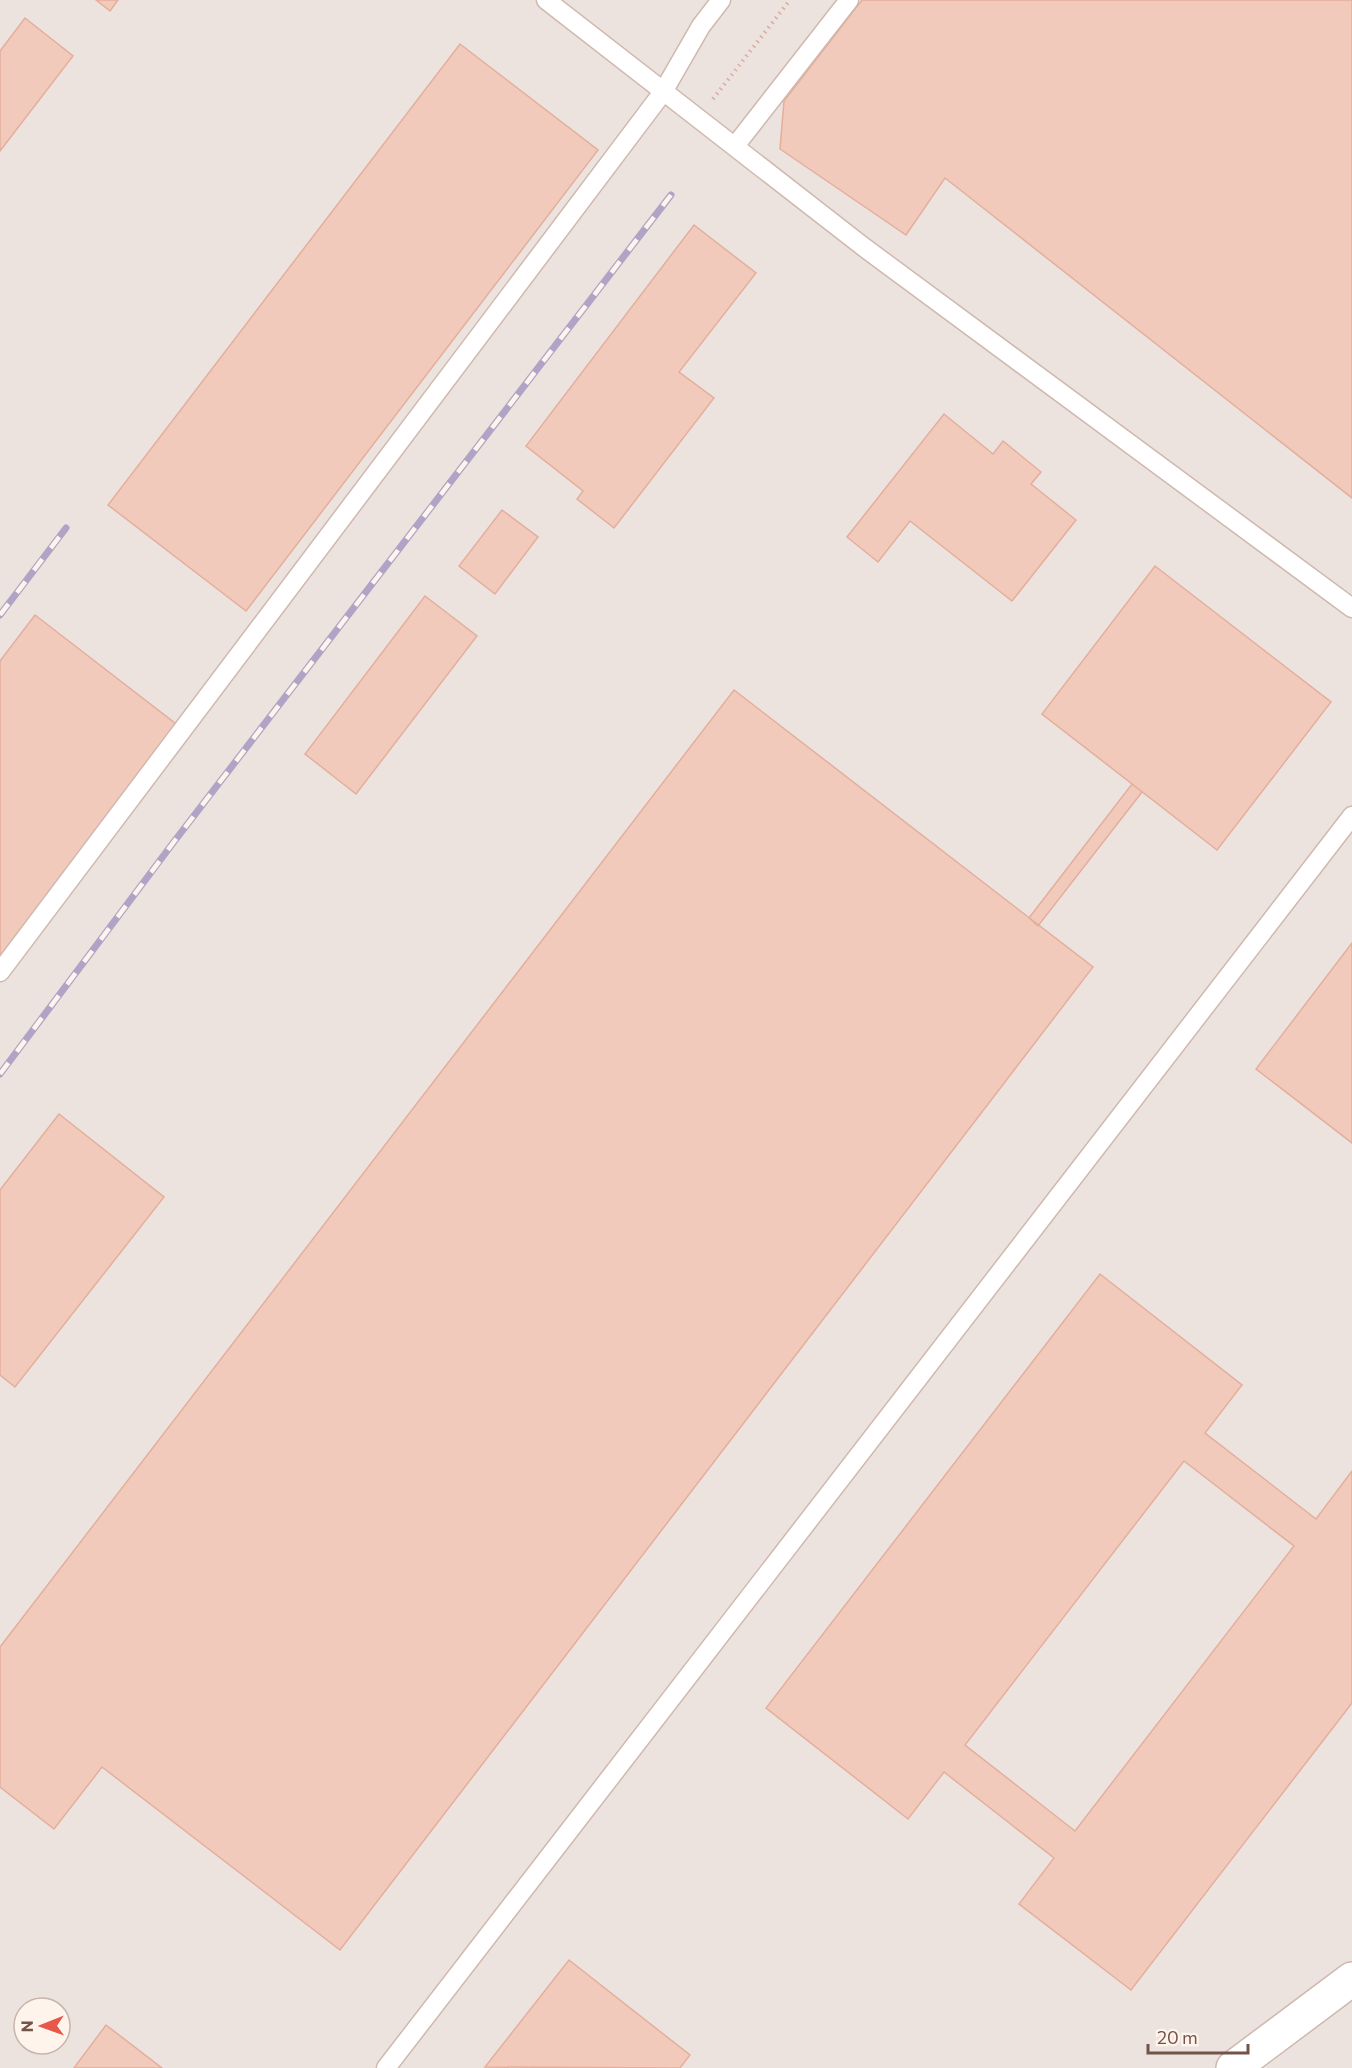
<svg xmlns="http://www.w3.org/2000/svg" width="1352" height="2068" font-family="Commissioner,sans-serif">
  <style>
    .industrial { fill: #ece3df; fill-rule: evenodd }
    .building { fill: #f2cabc; stroke: #e4ae9c; stroke-width: 1.5; fill-rule: evenodd }
    .lines { fill: none; stroke-linecap: round; stroke-linejoin: round }
    .lane-casing { stroke: #d0b8ae; stroke-width: 21 }
    .street-casing { stroke: #d0b8ae; stroke-width: 36 }
    .path { stroke: #d7ad9f; stroke-width: 4; stroke-dasharray: 1.5 4.5; stroke-linecap: butt }
    .lane { stroke: #fff; stroke-width: 18 }
    .street { stroke: #fff; stroke-width: 33 }
    .rail-casing { stroke: #b1a3c6; stroke-width: 7 }
    .rail { stroke: #fff4eb; stroke-width: 4.5; stroke-dasharray: 14; stroke-linecap: butt }
  </style>
  <rect width="100%" height="100%" fill="#fcf0e5"/>
  <!-- industrial -->
  <path class="industrial" d="M0,0H1352V2068H0ZM24,2008H60V2044H24Z"/>
  <!-- building -->
  <path class="building" d="M96,0H118L110,11Z
    M862,0H1352V498L945,178L906,235L780,149L784,101Z
    M25,18L73,56L0,151V51Z
    M460,44L598,150L246,611L108,505Z
    M694,225L756,273L679,372L714,398L614,528L577,499L583,491L526,446Z
    M944,414L993,454L1003,441L1041,472L1031,484L1076,520L1012,601L910,521L878,562L847,537Z
    M502,510L538,537L495,594L459,566Z
    M1155,566L1331,702L1217,850L1042,714Z
    M425,596L477,636L356,794L305,754Z
    M35,615L180,727L0,964V661Z
    M734,690L1093,967L340,1950L102,1767L54,1829L0,1787V1647Z
    M1132,784L1142,792L1038,926L1029,918Z
    M1352,943V1143L1256,1069Z
    M59,1114L164,1197L15,1387L0,1375V1190Z
    M1100,1274L1242,1385L1205,1433L1316,1519L1352,1471V1703L1131,1990L1019,1904L1054,1858L944,1772L908,1819L766,1708ZM1184,1461L1294,1546L1075,1831L965,1745Z
    M569,1960L690,2055L680,2068L485,2067Z
    M106,2025L162,2068H74Z"/>
  <g class="lines">
    <!-- lane casing -->
    <g class="lane-casing">
      <path id="lane" d="M546,0L865,248L1352,608
        M735,146L849,0
        M0,972L663,92L701,26L721,0
        M386,2068L1352,816"/>
    </g>
    <!-- street casing -->
    <g class="street-casing">
      <path id="street" d="M1233,2068L1352,1979"/>
    </g>
    <!-- path -->
    <path class="path" d="M713,99L790,0"/>
    <!-- lane -->
    <use href="#lane" class="lane"/>
    <!-- street -->
    <use href="#street" class="street"/>
    <!-- rail casing -->
    <g class="rail-casing">
      <path id="rail" d="M0,615L66,528
        M0,1074L173,843L671,195"/>
    </g>
    <!-- rail -->
    <use href="#rail" class="rail"/>
  </g>
  <!-- north arrow -->
  <g transform="translate(42 2026) rotate(269)"><circle r="28" fill="#fff4eb" stroke="#c8b4ab" stroke-width="1.5"/>
  <path d="M0-4.5L10 22L0 15L-10 22Z" fill="#e65849"/>
  <text y="-9" font-size="16" font-weight="bold" text-anchor="middle" fill="#75534a">N</text>
  </g>
  <!-- scale -->
  <path d="M1148 2044v9h100v-9" fill="none" stroke="#75534a" stroke-width="3"/>
  <text x="1157" y="2044" font-size="18" fill="#75534a" stroke="#fff4eb" stroke-width="4.5" paint-order="stroke">20 m</text>
</svg>
